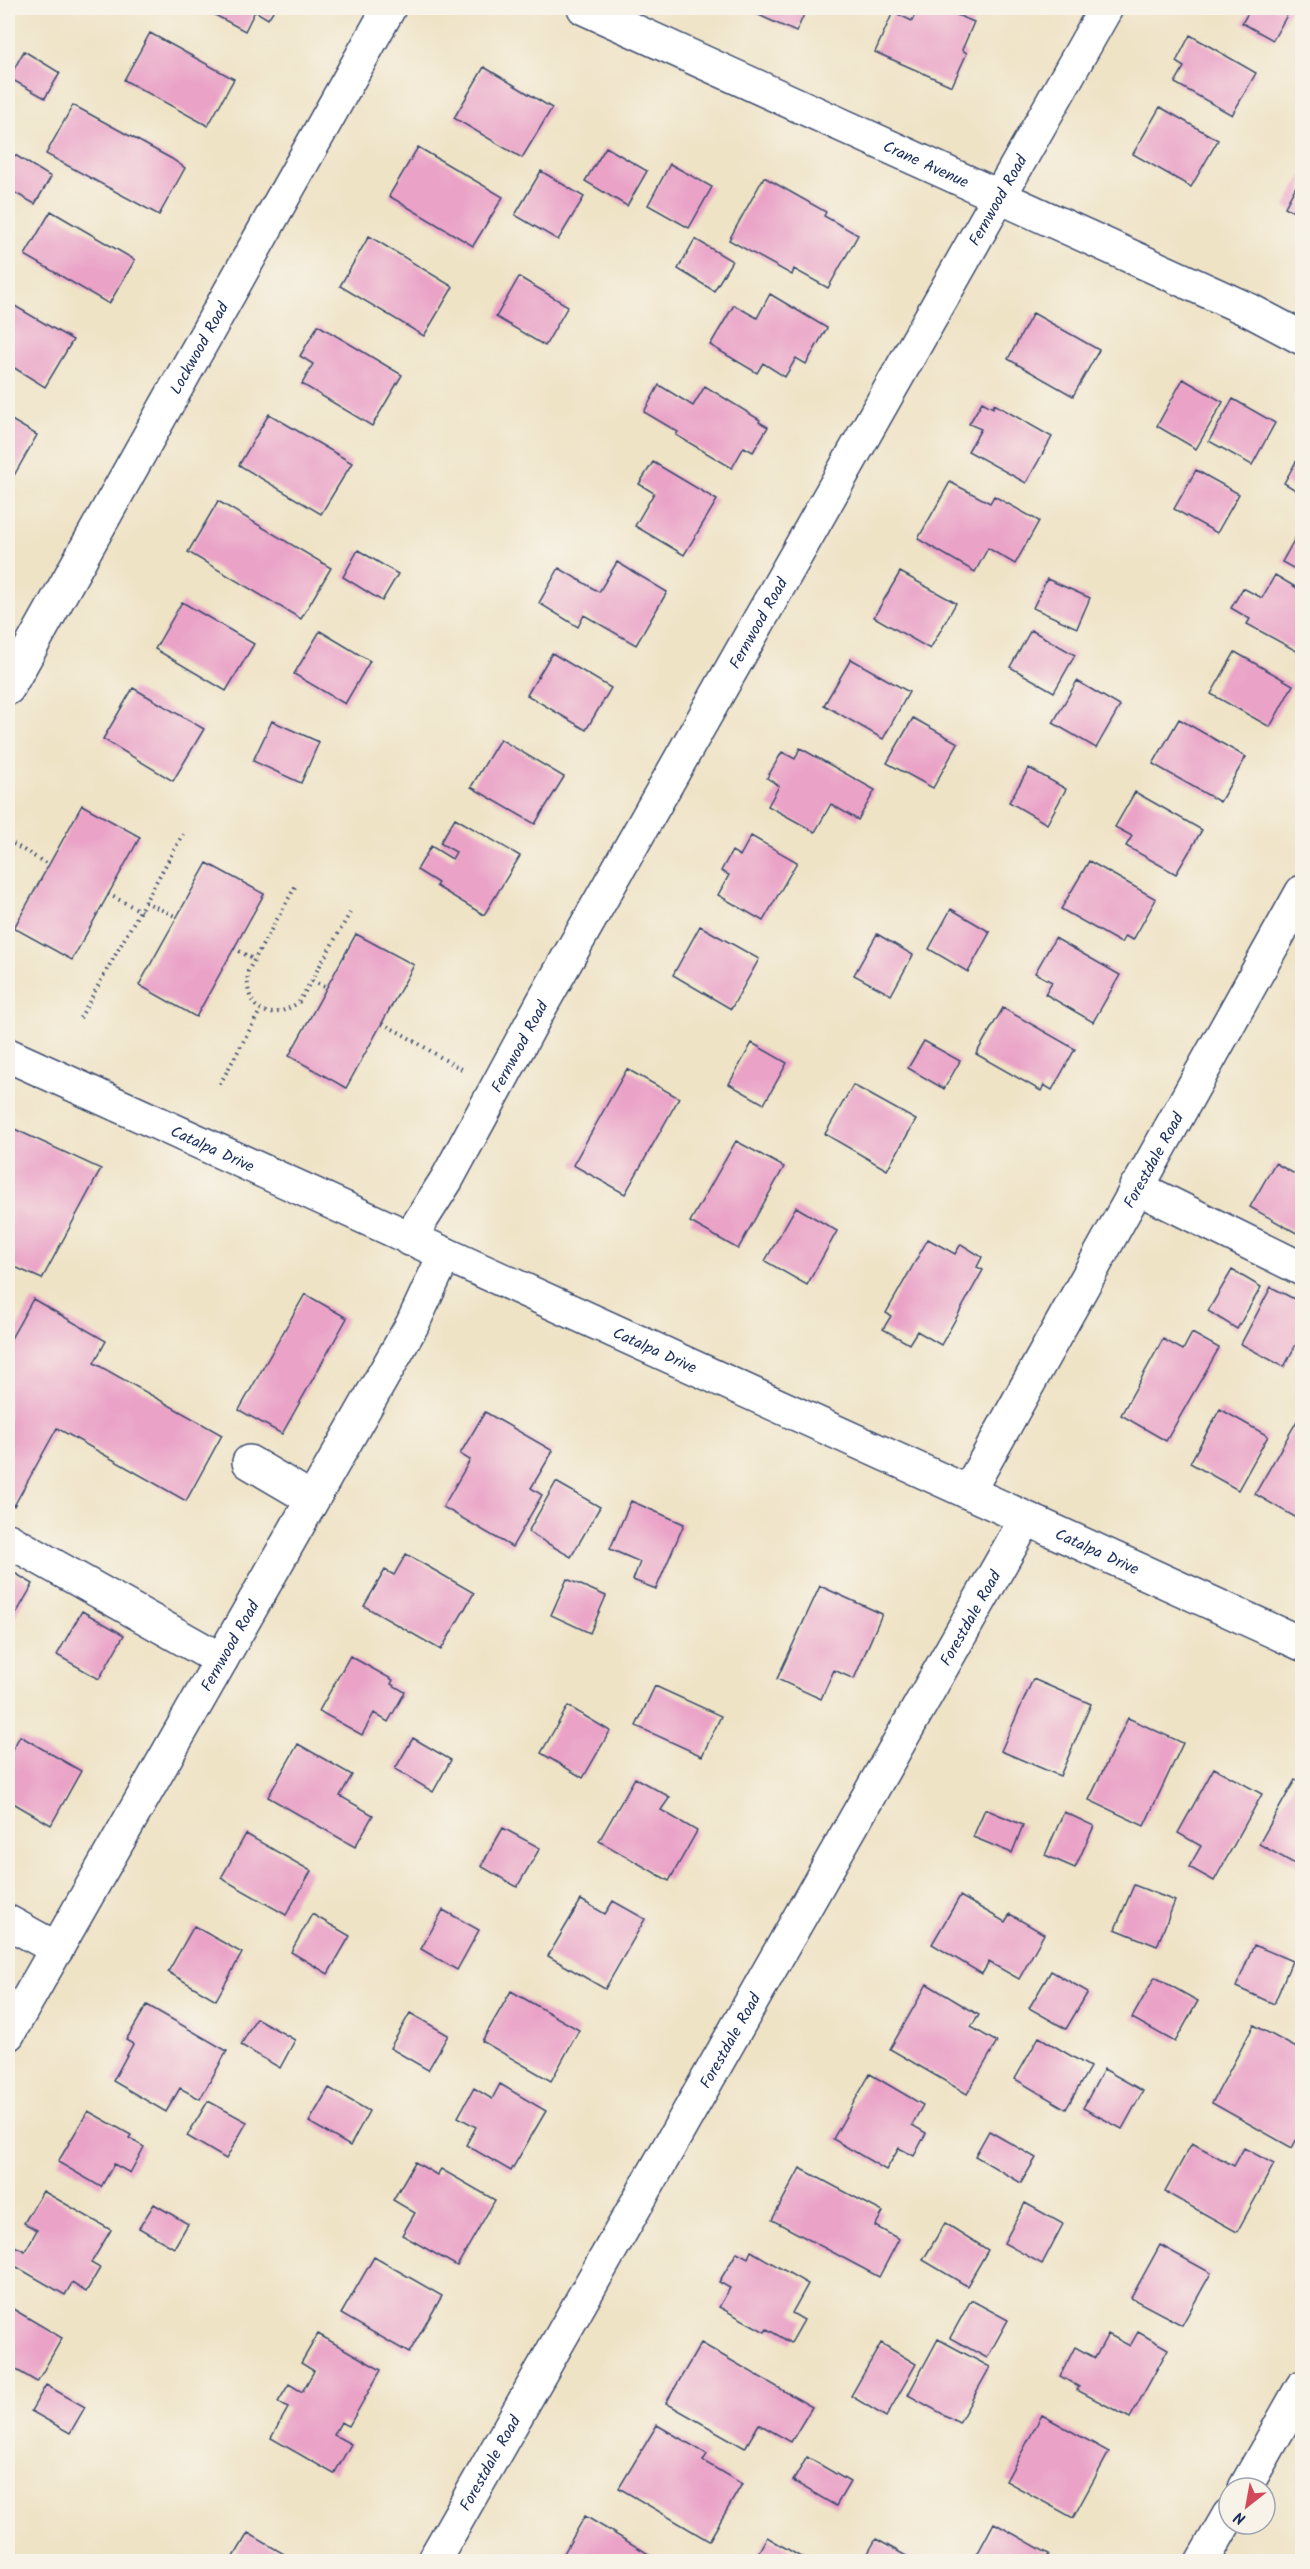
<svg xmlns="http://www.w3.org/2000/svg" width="1310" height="2569" font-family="Kalam,sans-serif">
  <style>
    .building { fill: #eaa3c7 }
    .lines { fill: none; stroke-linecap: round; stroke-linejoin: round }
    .minor-casing { stroke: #3b4a6e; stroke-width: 36 }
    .path { stroke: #3b4a6e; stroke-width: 4; stroke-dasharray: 1.5 4.5; stroke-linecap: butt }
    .minor { stroke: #fff; stroke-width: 33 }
    .labels { text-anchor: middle; stroke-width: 4.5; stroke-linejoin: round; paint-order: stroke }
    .street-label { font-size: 16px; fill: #1b2f5e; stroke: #f7f3e8 }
  </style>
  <rect width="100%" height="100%" fill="#f7f3e8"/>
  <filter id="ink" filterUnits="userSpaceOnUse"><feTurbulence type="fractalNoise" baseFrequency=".0167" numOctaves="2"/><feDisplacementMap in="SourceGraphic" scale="12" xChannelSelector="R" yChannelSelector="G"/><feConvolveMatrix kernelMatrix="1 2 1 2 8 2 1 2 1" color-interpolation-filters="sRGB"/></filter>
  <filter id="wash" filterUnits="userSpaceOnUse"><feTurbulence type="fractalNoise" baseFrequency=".008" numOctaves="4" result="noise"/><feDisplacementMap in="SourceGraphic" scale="24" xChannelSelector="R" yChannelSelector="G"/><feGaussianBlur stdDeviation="1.35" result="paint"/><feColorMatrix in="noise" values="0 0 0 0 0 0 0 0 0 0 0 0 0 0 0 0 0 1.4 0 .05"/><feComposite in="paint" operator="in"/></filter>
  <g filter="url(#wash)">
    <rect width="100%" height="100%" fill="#efe3c6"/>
    <g id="blocks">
      <!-- building -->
      <path class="building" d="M202,8H275L268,19L255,11L245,31Z
        M754,8H807L796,32L752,12Z
        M918,8H940L974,22L962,50L967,53L952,86L875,52L893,12L912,21Z
        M1251,8H1291L1273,40L1242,23Z
        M150,33L234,79L208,126L124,80Z
        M1190,35L1256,73L1232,115L1175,83L1184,67L1176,62Z
        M24,51L60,73L45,98L9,78Z
        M484,67L552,108L522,158L454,118Z
        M73,105L172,159L185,168L159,215L46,154Z
        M1160,107L1218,140L1191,187L1133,154Z
        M418,147L503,197L473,246L389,196Z
        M606,147L647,171L627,206L585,181Z
        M15,155L51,177L35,204L8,189V168Z
        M670,164L712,187L689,228L648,205Z
        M541,171L584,197L558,240L515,215Z
        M1302,175V217L1285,207Z
        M764,177L826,212L824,216L858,235L828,288L794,269L792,275L729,240Z
        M51,211L135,260L109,304L25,255Z
        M369,236L453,287L424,336L340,286Z
        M695,239L732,261L714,291L678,269Z
        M519,277L568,306L545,346L496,317Z
        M770,294L827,328L806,364L796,358L785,377L763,363L757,373L710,345L734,305L757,318Z
        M8,302L73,340L45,387L8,364Z
        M1033,313L1099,350L1073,396L1008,359Z
        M318,325L402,375L372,426L302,384L313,364L300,356Z
        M1183,379L1223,402L1196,449L1157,426Z
        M659,385L693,406L705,386L760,420L759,422L768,427L753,452L744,447L732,468L676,435L678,432L644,412Z
        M1233,399L1275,423L1252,465L1209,441Z
        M982,402L993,408L994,404L1052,437L1026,483L968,451L981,429L969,424Z
        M269,414L352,463L321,514L239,465Z
        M8,418L37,435L8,486Z
        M1298,458L1302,460V494L1284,483Z
        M653,462L717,500L684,555L635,526L654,493L639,484Z
        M1196,470L1239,494L1217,533L1174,509Z
        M950,482L990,503L994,496L1039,521L1015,564L988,548L975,572L918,539Z
        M218,501L331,568L301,619L188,552Z
        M1302,526V573L1282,562Z
        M358,550L398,574L382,601L343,577Z
        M617,562L667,592L636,645L584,615L578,627L539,603L559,568L599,592Z
        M900,572L956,603L930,649L874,617Z
        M1275,575L1302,591V654L1247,624L1250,619L1231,608L1243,588L1262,598Z
        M1047,579L1090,598L1077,628L1033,608Z
        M182,602L254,644L226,691L155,649Z
        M1031,630L1075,655L1054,692L1010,667Z
        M320,631L370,661L345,704L294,674Z
        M1235,652L1293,685L1270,727L1211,694Z
        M552,653L611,688L586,730L527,695Z
        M851,659L909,692L883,739L824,705Z
        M1077,681L1120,706L1096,748L1053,723Z
        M133,688L204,729L173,781L103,739Z
        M913,718L958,743L933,788L887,763Z
        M1179,719L1246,757L1220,802L1153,764Z
        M272,721L319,742L301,783L253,761Z
        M500,739L564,777L535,824L471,787Z
        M800,748L875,790L858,820L831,804L815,832L768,806L779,786L767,778L782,752L795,759Z
        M1029,768L1066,789L1047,824L1009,802Z
        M1135,792L1202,830L1176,874L1126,846L1132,836L1115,827Z
        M82,805L140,837L72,960L14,928Z
        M455,818L520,856L484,915L436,886L438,883L417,870L431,846L452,859L456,852L440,843Z
        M751,836L797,862L763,921L718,895L729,875L721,871L732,851L740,856Z
        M1089,861L1156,899L1133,940L1125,936L1121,943L1061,909Z
        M207,863L264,894L196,1017L139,985Z
        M951,909L990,932L968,972L929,949Z
        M700,926L759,959L731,1009L673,975Z
        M356,934L414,965L346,1088L289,1056Z
        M877,934L913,955L891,995L854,975Z
        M1055,938L1120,975L1093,1022L1045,994L1052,982L1035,973Z
        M1003,1008L1075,1049L1052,1090L1044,1085L1041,1091L976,1054Z
        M924,1041L960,1061L944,1089L908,1068Z
        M752,1043L787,1063L764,1104L729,1084Z
        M627,1069L679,1098L625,1194L573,1165Z
        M853,1085L916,1120L887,1170L825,1134Z
        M8,1126L101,1169L42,1279L8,1264Z
        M736,1141L784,1167L738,1249L690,1222Z
        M1275,1163L1302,1178V1231L1300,1235L1250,1207Z
        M796,1207L837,1231L807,1285L765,1261Z
        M928,1239L955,1254L961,1244L982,1257L977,1267L983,1270L941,1345L917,1331L909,1344L883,1329L891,1316L886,1313Z
        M1232,1270L1261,1287L1237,1329L1208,1311Z
        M1271,1287L1302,1303V1333L1284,1367L1241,1344Z
        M305,1294L347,1318L282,1434L239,1410Z
        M33,1299L106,1341L94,1363L222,1435L186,1501L57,1428L14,1506L8,1502V1344Z
        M1192,1333L1219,1348L1166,1441L1121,1415L1163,1339L1183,1350Z
        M1220,1409L1268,1436L1238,1490L1190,1463Z
        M485,1412L553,1451L531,1488L542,1495L512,1547L443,1507L470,1460L460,1454Z
        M1298,1419L1302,1421V1521L1255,1494Z
        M556,1482L600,1507L571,1557L528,1532Z
        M631,1501L684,1524L656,1589L633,1580L640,1562L610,1549Z
        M406,1554L474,1593L441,1650L364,1606L385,1570L394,1575Z
        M8,1569L33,1584L8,1628Z
        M567,1579L606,1596L590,1633L551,1615Z
        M820,1586L882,1614L854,1679L834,1670L821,1699L777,1679Z
        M82,1611L124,1635L99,1679L57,1655Z
        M350,1656L393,1680L391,1684L405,1692L388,1722L374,1713L362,1735L319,1711Z
        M1033,1679L1091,1704L1060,1776L1001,1751Z
        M655,1686L721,1716L702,1756L636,1726Z
        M568,1706L610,1731L583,1778L541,1753Z
        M1128,1718L1183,1743L1144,1826L1089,1800Z
        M20,1736L81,1771L51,1825L8,1800V1758Z
        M413,1738L451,1760L433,1792L395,1769Z
        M298,1744L352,1775L340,1796L373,1815L355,1847L268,1797Z
        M1214,1768L1262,1794L1214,1881L1189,1867L1201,1846L1178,1833Z
        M635,1778L670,1797L661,1810L697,1831L669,1881L599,1841Z
        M1295,1780L1302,1783V1868L1259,1844Z
        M985,1809L1023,1825L1012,1853L973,1837Z
        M1064,1812L1094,1826L1075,1868L1045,1855Z
        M503,1828L540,1848L517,1887L481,1866Z
        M246,1834L311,1871L286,1915L221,1878Z
        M1134,1885L1175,1901L1157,1946L1115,1929Z
        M960,1896L1005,1922L1010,1914L1044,1934L1019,1979L989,1962L982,1974L932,1944Z
        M581,1900L605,1914L613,1901L645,1919L605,1989L548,1956Z
        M443,1910L479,1930L457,1970L421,1949Z
        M312,1914L350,1936L328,1974L291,1952Z
        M194,1926L242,1953L216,2000L168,1972Z
        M1254,1945L1292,1961L1274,2004L1236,1987Z
        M1051,1971L1088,1992L1066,2029L1029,2008Z
        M1155,1977L1198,2001L1175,2042L1132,2018Z
        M927,1984L979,2015L971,2027L997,2042L967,2094L890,2049Z
        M511,1991L579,2030L551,2081L482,2041Z
        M147,2005L227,2051L200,2099L180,2088L166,2112L113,2081L133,2044L126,2040Z
        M410,2013L448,2035L428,2070L390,2048Z
        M256,2018L295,2040L280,2068L241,2045Z
        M1254,2025L1302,2051V2129L1292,2148L1212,2103Z
        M1039,2037L1090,2067L1066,2109L1015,2079Z
        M1104,2069L1143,2091L1122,2129L1083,2108Z
        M870,2074L923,2105L912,2125L926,2133L914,2156L899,2148L886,2170L833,2139Z
        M500,2084L546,2111L511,2171L466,2145L476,2127L458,2117L474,2088L492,2099Z
        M329,2088L369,2111L350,2146L309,2122Z
        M208,2101L247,2122L226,2159L187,2136Z
        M88,2111L131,2135L129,2138L144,2147L130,2173L114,2164L101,2187L58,2162Z
        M989,2131L1036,2158L1021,2183L975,2156Z
        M1192,2143L1234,2166L1244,2148L1274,2164L1237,2232L1165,2192Z
        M415,2162L437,2175L441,2169L495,2200L457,2266L402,2235L415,2213L393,2200Z
        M800,2168L883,2212L875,2226L899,2239L879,2277L772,2220Z
        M43,2191L111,2230L91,2263L100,2268L86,2292L72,2283L65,2295L8,2262V2253L12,2245L25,2251L37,2230L24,2223Z
        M1025,2203L1063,2224L1042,2264L1004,2243Z
        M154,2204L188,2224L174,2248L139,2228Z
        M945,2223L988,2250L967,2286L923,2260Z
        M1160,2245L1211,2273L1182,2325L1131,2298Z
        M751,2251L808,2284L792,2313L804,2320L791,2343L767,2329L765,2332L719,2307L730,2288L719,2282L737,2252L748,2258Z
        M374,2257L442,2296L409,2353L341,2314Z
        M971,2300L1008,2320L987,2358L950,2338Z
        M8,2306L62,2338L37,2382L8,2365Z
        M1138,2332L1168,2349L1130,2418L1077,2390L1079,2387L1060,2376L1075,2347L1095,2358L1108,2334L1130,2346Z
        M318,2334L381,2370L349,2426L341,2422L334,2435L351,2444L334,2474L271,2438L288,2408L278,2402L289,2384L302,2392L314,2371L301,2363Z
        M938,2339L990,2367L959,2423L908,2395Z
        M701,2343L812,2407L791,2442L759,2424L745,2448L666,2403Z
        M881,2343L916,2364L886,2417L851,2396Z
        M46,2385L85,2407L70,2433L31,2411Z
        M1042,2415L1109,2452L1073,2518L1006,2481Z
        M657,2425L707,2454L703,2461L742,2484L709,2541L619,2488Z
        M807,2457L850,2482L836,2506L793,2481Z
        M585,2516L662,2562H559Z
        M994,2523L1049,2554L1045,2562H973Z
        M248,2533L291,2558L289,2562H231Z
        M767,2537L806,2560L805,2562H753Z
        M876,2539L917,2562H863Z"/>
    </g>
  </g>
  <g filter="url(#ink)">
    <use href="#blocks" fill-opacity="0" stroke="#3b4a6e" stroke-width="1.5"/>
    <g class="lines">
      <!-- minor casing -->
      <g class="minor-casing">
        <g id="minor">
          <path id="s1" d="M584,8L1251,311L1302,338"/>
          <path id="s2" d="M8,688L389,8"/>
          <path id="s3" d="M8,1055L1302,1644"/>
          <path d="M1136,1187L1302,1269"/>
          <path id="s4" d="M409,1239L447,1179L543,1002L1106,8"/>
          <path d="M249,1462L312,1499"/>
          <path id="s5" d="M968,1492L1302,892"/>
          <path d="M8,1540L221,1660"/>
          <path d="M8,1922L57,1949"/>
          <path id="s6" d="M8,2034L412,1325L445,1254"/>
          <path d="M1245,2488L1302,2387"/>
          <path id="s7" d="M433,2562L1026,1519"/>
          <path d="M1202,2562L1229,2515"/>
        </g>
      </g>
      <!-- path -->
      <path class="path" d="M8,841L49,865
        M295,887L248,971C244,1009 267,1025 299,1002L350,913
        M108,894L141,911
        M145,902L177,917
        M234,948L255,960
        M312,981L327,988
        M80,1018L183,834
        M382,1024C410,1036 434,1055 462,1069
        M220,1084L260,1011"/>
      <!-- minor -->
      <use href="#minor" class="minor"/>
    </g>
  </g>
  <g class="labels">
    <!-- street labels -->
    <g class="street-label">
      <text dy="6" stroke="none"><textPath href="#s1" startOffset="376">Crane Avenue</textPath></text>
      <text dy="6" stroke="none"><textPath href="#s4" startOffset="1194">Fernwood Road</textPath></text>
      <text dy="6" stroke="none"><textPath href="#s2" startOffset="390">Lockwood Road</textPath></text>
      <text dy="6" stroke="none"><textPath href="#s4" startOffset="708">Fernwood Road</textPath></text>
      <text dy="6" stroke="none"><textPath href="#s4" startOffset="222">Fernwood Road</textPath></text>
      <text dy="6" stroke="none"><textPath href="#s3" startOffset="225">Catalpa Drive</textPath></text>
      <text dy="6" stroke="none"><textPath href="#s5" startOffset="380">Forestdale Road</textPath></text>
      <text dy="6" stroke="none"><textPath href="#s3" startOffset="711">Catalpa Drive</textPath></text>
      <text dy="6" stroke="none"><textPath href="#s3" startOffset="1197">Catalpa Drive</textPath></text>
      <text dy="6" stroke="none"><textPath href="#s7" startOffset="1086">Forestdale Road</textPath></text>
      <text dy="6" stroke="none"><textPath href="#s6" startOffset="447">Fernwood Road</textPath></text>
      <text dy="6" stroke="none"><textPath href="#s7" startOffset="600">Forestdale Road</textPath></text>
      <text dy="6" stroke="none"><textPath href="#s7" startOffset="114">Forestdale Road</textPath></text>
    </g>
  </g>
  <!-- margin -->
  <rect width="1310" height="2569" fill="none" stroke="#f7f3e8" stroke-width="30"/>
  <!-- north arrow -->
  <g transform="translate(1247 2506) rotate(211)"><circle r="28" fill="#f7f3e8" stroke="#9fa5b1" stroke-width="1.5"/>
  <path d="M0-4.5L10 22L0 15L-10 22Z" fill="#d1495b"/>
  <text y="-9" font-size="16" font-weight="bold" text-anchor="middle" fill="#1b2f5e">N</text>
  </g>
</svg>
